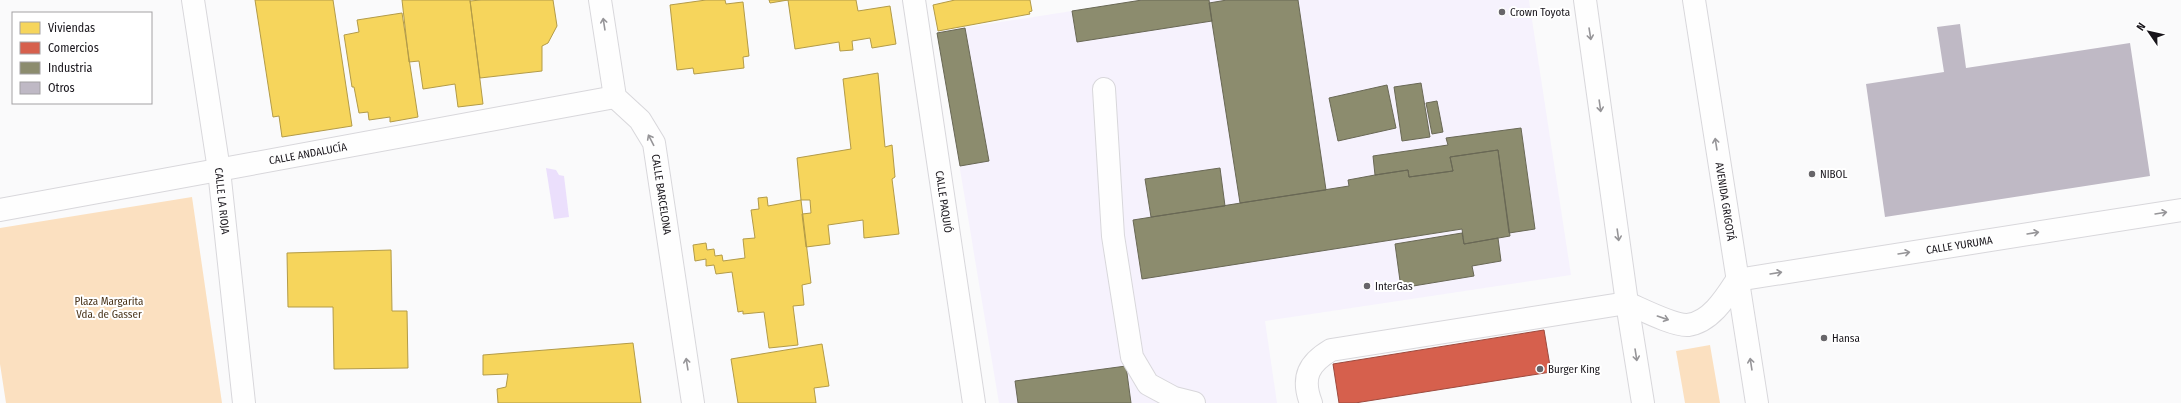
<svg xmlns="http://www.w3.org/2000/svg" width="2181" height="403" font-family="'Fira Sans Condensed',sans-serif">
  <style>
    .built { fill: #f6f2fd }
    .green { fill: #fbe0c0 }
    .water { fill: #ebdffc }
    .homes { fill: #f6d55c; stroke: #b39b48 }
    .shops { fill: #d6604d; stroke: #9d4a3e }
    .industry { fill: #8c8c6e; stroke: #696855 }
    .building { fill: #bfb9c5 }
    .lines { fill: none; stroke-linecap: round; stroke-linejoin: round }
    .minor-casing { stroke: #d8d7db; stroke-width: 24 }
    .major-casing { stroke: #d8d7db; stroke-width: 24 }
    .minor { stroke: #fefefe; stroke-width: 22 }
    .major { stroke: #fefefe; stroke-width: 22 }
    .oneway { stroke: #969598 }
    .poi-dot { fill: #676569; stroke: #fff; stroke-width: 1.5 }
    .labels { text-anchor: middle; stroke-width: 4; stroke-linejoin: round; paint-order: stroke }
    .poi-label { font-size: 11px; fill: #18151b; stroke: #fff; text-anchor: start }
    .street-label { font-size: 11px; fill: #18151b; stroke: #fff }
    .park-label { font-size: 11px; fill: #493319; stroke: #fff }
  </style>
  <rect width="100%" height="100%" fill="#fafafb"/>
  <!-- built -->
  <path class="built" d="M1142,0H1529L1571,275L1265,321L1277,403H999L937,32Z"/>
  <!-- green -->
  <path class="green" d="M192,197L222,403H6L0,364V228Z
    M1710,345L1720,403H1685L1676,351Z"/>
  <!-- water -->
  <path class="water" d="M546,168L556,170L559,175L564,176L569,217L554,219Z"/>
  <!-- homes -->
  <path class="homes" d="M255,0H333L352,126L282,137L279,116L273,117Z
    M402,0H470L483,104L458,107L455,84L423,89L419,61L409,62Z
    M481,0H553L557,26L548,43L542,46V71L480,78L470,1Z
    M706,0H725L726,4L743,2L749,56L743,57L744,68L694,74L693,68L677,70L670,5Z
    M769,0H856L858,11L890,6L896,44L872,48L870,38L852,41L853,50L840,51L839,42L795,49L788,0L770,3Z
    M955,0H1030L1032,11L1029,12L1030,14L938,31L933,5Z
    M402,13L418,117L390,122V117L369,120L368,112L359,113L354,87H352L344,35L359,32L357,20Z
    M878,73L885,147L892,145L895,177L892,179L899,234L864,238L863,220L828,225L830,244L806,247L802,214L811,213L810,200H801L797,158L851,149L843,79Z
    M767,197L768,206L801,200L811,283L802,285L804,305L793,306L798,345L769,348L764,312L743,314V311L738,312L732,272L716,274L714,265L706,266V259L695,261L693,245L706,243L707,250L714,249L715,256L722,255L723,261L745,258L743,239L755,238L751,210L759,209L758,198Z
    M391,250L392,311H407L408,368L334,369L333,307H288L287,253Z
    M633,343L641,403H498L497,389L506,387L508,374L483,375V355Z
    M822,344L829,386L814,388L816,403H738L731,359Z"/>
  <!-- shops -->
  <path class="shops" d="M1544,330L1551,372L1355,403H1339L1333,364Z"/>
  <!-- industry -->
  <path class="industry" d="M1142,0H1209L1212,21L1077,42L1072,11Z
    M1227,0H1298L1326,190L1240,203L1209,3Z
    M965,28L989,161L960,166L937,33Z
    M1421,83L1430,137L1402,141L1394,87Z
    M1387,85L1396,128L1338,141L1329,98Z
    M1437,101L1443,132L1432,134L1426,103Z
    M1521,128L1535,229L1509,233L1498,150L1450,157L1453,171L1409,177L1408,170L1375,175L1373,156L1448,145L1446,138Z
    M1498,150L1510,236L1464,244L1462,229L1142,279L1133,220L1349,186L1348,180L1375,175L1408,170L1409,177L1453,171L1450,157Z
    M1220,168L1225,206L1151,217L1145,179Z
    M1462,233L1464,244L1498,238L1501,261L1472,266L1474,276L1401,288L1395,244Z
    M1126,366L1131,403H1018L1015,381Z"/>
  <!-- building -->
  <path class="building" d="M1960,24L1966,68L2130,43L2150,176L1885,217L1866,84L1944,72L1937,27Z"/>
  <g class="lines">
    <!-- minor casing -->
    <g class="minor-casing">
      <g id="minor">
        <path id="s1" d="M193,0L219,170L244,403"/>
        <path id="s2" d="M600,0L615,97L640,120L654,143L693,403"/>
        <path id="s3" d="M914,0L974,403"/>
        <path d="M1104,89L1113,236L1132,357L1148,384L1174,398L1194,403"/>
        <path id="s4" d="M0,210L615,97"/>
        <path id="s5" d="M1737,280L2181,210"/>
        <path d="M1311,403C1301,377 1309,363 1331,350L1627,303"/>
      </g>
    </g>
    <!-- major casing -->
    <g class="major-casing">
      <g id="major">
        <path d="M1585,0L1627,303L1643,403"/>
        <path id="s6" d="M1694,0L1757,403"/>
        <path d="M1627,303C1641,309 1674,326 1688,325C1711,322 1726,297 1737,280"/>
      </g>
    </g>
    <!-- minor -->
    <use href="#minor" class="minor"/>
    <!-- major -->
    <use href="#major" class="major"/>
  </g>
  <!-- one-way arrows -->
  <defs><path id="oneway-shaft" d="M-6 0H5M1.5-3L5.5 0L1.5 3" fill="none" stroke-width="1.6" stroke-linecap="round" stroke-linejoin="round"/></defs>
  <g class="oneway">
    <use href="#oneway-shaft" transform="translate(604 24) rotate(-99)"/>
    <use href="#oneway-shaft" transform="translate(1590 34) rotate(81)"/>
    <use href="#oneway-shaft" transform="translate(1600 106) rotate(82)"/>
    <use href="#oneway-shaft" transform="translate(651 140) rotate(-117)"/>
    <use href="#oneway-shaft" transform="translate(1716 144) rotate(-99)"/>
    <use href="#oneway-shaft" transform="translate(2161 213) rotate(-9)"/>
    <use href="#oneway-shaft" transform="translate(2033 233) rotate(-9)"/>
    <use href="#oneway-shaft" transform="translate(1618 235) rotate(82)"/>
    <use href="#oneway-shaft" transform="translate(1904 253) rotate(-9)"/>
    <use href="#oneway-shaft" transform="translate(1776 273) rotate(-9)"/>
    <use href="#oneway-shaft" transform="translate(1663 318) rotate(19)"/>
    <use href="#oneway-shaft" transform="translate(1636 355) rotate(81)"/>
    <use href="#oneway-shaft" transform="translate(687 364) rotate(-99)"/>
    <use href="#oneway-shaft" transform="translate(1751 364) rotate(-99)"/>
  </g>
  <!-- markers -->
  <g class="poi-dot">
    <circle cx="1502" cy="12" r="4"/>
    <circle cx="1812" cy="174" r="4"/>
    <circle cx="1367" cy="286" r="4"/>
    <circle cx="1824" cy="338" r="4"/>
    <circle cx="1540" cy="369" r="4"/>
  </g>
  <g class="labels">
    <!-- poi labels -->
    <g class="poi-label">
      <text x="1510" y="16">Crown Toyota</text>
      <text x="1820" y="178">NIBOL</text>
      <text x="1375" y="290">InterGas</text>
      <text x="1832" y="342">Hansa</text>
      <text x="1548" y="373">Burger King</text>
    </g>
    <!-- street labels -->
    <g class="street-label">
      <text dy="4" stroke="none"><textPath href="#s4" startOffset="313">CALLE ANDALUCÍA</textPath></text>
      <text dy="4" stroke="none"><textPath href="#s2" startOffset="211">CALLE BARCELONA</textPath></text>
      <text dy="4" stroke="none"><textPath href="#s1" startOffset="203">CALLE LA RIOJA</textPath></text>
      <text dy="4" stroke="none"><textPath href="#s6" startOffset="204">AVENIDA GRIGOTÁ</textPath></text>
      <text dy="4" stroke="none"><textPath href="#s3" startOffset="204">CALLE PAQUIÓ</textPath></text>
      <text dy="4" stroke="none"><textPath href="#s5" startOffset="225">CALLE YURUMA</textPath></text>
    </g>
    <!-- park labels -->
    <g class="park-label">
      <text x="109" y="305">Plaza Margarita<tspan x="109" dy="13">Vda. de Gasser</tspan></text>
    </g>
  </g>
  <!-- legend -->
  <rect x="12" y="12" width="140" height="92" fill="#ffffff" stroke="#a3a1a4"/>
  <rect x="20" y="22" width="20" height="12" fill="#f6d55c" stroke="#a3a1a4"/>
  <text x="48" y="32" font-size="12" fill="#18151b">Viviendas</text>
  <rect x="20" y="42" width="20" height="12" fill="#d6604d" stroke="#a3a1a4"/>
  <text x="48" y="52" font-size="12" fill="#18151b">Comercios</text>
  <rect x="20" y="62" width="20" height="12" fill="#8c8c6e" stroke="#a3a1a4"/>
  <text x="48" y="72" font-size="12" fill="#18151b">Industria</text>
  <rect x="20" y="82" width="20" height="12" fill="#bfb9c5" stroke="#a3a1a4"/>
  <text x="48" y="92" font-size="12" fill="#18151b">Otros</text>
  <!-- north arrow -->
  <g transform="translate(2149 32) rotate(304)" stroke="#ffffff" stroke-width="3" paint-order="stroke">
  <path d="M0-3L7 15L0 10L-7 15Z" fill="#18151b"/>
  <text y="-6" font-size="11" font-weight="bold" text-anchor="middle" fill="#18151b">N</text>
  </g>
</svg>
